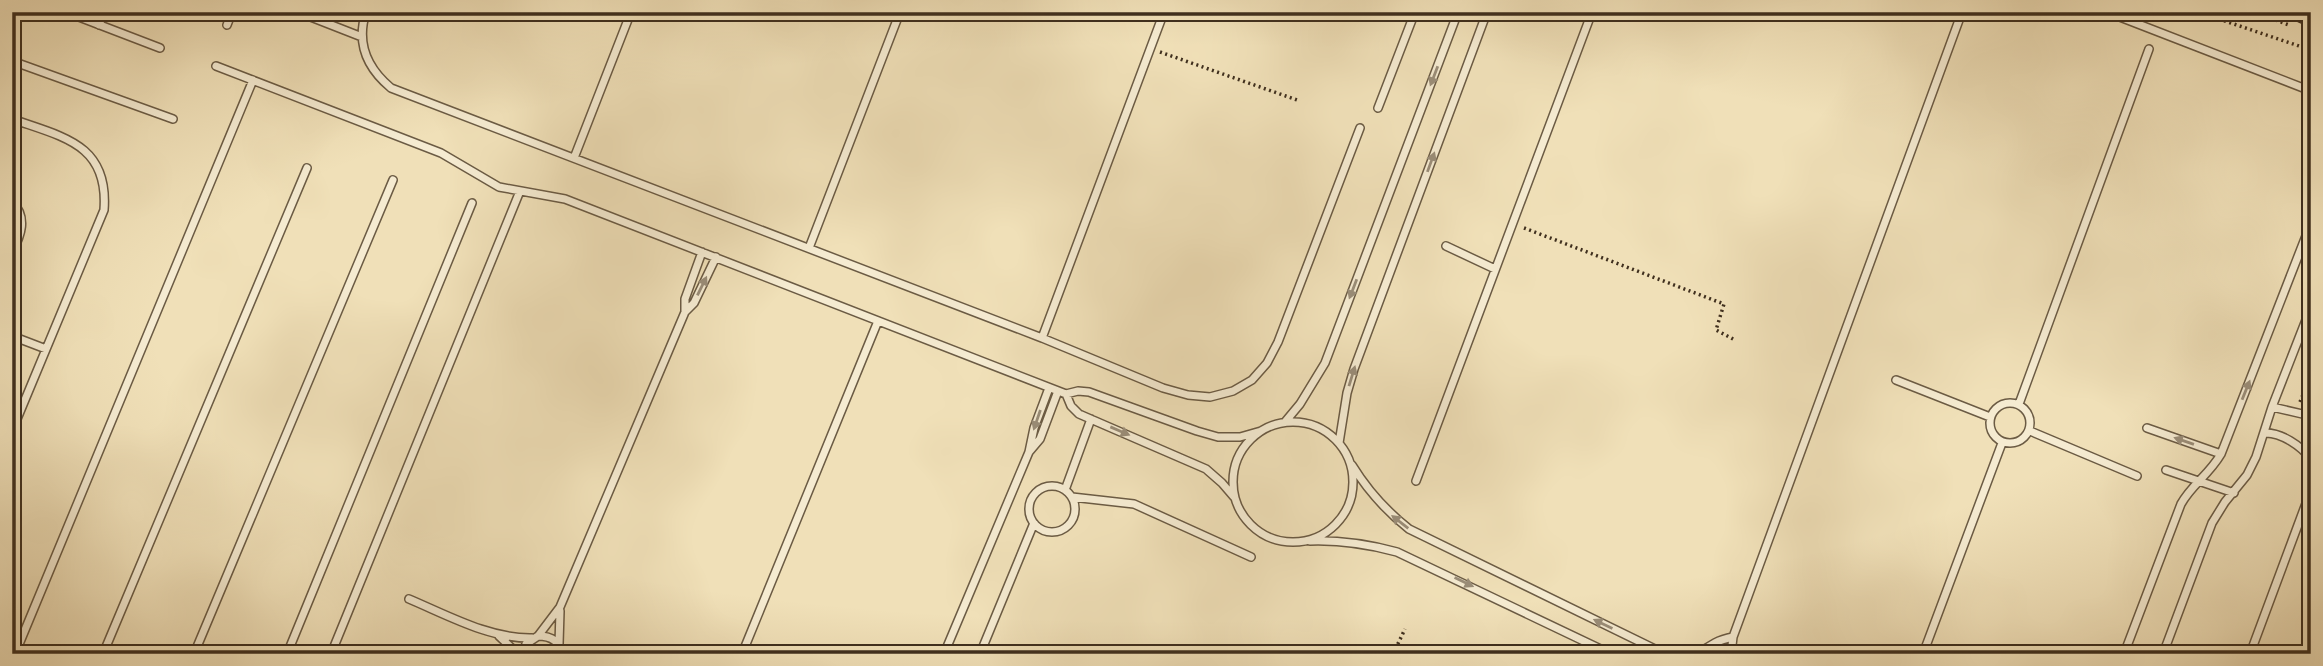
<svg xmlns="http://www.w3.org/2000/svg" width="2323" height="666" font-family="'Gentium Book Plus',serif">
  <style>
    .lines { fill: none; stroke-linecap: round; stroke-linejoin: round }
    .lane-casing { stroke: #6b5b44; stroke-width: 10 }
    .secondary-casing { stroke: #3f2f1e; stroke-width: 24 }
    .path { stroke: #3f2f1e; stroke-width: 3.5; stroke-dasharray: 2 3.5; stroke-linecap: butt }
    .lane { stroke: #f5ebd1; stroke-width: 7 }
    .secondary { stroke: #f5ebd1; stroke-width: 21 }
    .oneway { fill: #9a8d78 }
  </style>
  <rect width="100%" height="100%" fill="#f0e0b8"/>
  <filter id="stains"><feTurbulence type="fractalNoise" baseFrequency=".00286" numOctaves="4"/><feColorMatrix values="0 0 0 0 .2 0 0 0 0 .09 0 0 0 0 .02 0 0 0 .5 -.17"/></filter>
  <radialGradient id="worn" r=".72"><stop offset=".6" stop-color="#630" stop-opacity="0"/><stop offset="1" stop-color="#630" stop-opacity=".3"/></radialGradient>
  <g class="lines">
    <!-- lane casing -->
    <g class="lane-casing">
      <path id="lane" d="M66,12L160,48
        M298,12L362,37
        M366,12C356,43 367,68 391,88L1042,338L1163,388L1188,395L1210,397L1233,391L1252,380L1267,363L1278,342L1360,128
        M2107,12L2311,91
        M12,24L17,12
        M99,25L104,12
        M227,25L232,12
        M12,61L173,119
        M216,66L441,153L499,187L565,199L1066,394L1078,391L1089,392L1197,431L1218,437H1240L1261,431
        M1378,108L1415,12
        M12,119C63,137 109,144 104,210L12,431
        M574,158L631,12
        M12,201C28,218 21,235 12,253
        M1446,246L1495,269
        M809,248L900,12
        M685,312L694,303L716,257
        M12,336L46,349
        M1042,338L1164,12
        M1896,380L1990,417
        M1066,394L1071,406L1079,414L1206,469L1222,483L1234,497
        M1990 423a20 20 0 1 1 40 0a20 20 0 1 1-40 0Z
        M2019,404L2149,49
        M2272,407L2311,416
        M1285,422L1300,404L1325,363L1458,12
        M1233 482a60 60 0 1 1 120 0a60 60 0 1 1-120 0Z
        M2147,428L2221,454
        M2030,431L2137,476
        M2264,433C2281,432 2301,446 2311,459
        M1339,443L1347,393L1354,369L1487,12
        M1029,452L1040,439L1058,391
        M1352,465C1368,491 1385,510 1409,529L1665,654
        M2166,470L2234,493
        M1416,481L1592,12
        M1029 509a23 23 0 1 1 46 0a23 23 0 1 1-46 0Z
        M1065,490L1091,419
        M1072,497L1134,504L1251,557
        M1310,541C1340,540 1367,544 1397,552L1611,654
        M409,599C447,615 490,639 532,638
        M499,636L518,654
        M538,636L560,607L685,312V299L702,252
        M559,644L560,611
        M15,654L253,80
        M103,654L307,168
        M194,654L393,180
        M287,654L472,203
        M331,654L520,191
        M522,654L526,644L538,636C551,636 560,641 562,654
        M742,654L878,321
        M944,654L1029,452L1034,428L1049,388
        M980,654L1034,523
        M1699,654C1710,644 1719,640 1733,637
        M1731,654L1733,637L1962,12
        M1923,654L2002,443
        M2124,654L2181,504C2192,484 2208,476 2221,454L2311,223
        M2163,654L2212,523L2225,502L2247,475L2256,457L2272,407L2311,307
        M2250,654L2311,490"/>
    </g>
    <!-- secondary casing -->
    <g class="secondary-casing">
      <path id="secondary" d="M2304,12L2311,15"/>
    </g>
    <!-- path -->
    <path class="path" d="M2198,12L2311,50
      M2255,12L2289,25
      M1160,52L1300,101
      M1524,228L1724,304L1716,330L1735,340
      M2300,402L2311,375
      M1393,654L1405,629"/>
    <!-- lane -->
    <use href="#lane" class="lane"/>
    <!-- secondary -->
    <use href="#secondary" class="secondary"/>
  </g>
  <!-- one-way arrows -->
  <defs><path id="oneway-solid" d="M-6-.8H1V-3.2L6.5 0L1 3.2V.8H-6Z" transform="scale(1.75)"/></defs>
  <g class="oneway">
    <use href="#oneway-solid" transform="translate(1434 76) rotate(111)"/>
    <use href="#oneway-solid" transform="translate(1431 162) rotate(-70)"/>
    <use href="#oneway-solid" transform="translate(702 286) rotate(-64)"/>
    <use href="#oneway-solid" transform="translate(1353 289) rotate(111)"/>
    <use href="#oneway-solid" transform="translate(1352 376) rotate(-73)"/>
    <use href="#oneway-solid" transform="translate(2246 390) rotate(-68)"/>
    <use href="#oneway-solid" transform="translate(1037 420) rotate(109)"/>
    <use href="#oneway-solid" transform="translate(1120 431) rotate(23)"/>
    <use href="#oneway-solid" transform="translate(2184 441) rotate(-161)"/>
    <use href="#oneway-solid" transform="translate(1400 522) rotate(-142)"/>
    <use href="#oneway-solid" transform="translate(1464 582) rotate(26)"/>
    <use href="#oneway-solid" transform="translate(1603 624) rotate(-154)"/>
  </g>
  <!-- margin -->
  <rect width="2323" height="666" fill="none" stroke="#f0e0b8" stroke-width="42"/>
  <rect x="14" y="14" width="2295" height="638" fill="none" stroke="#3f2f1e" stroke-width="3.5"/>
  <rect x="21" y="21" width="2281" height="624" fill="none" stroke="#3f2f1e" stroke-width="2"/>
  <rect width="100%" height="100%" filter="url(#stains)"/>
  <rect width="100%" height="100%" fill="url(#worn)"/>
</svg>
